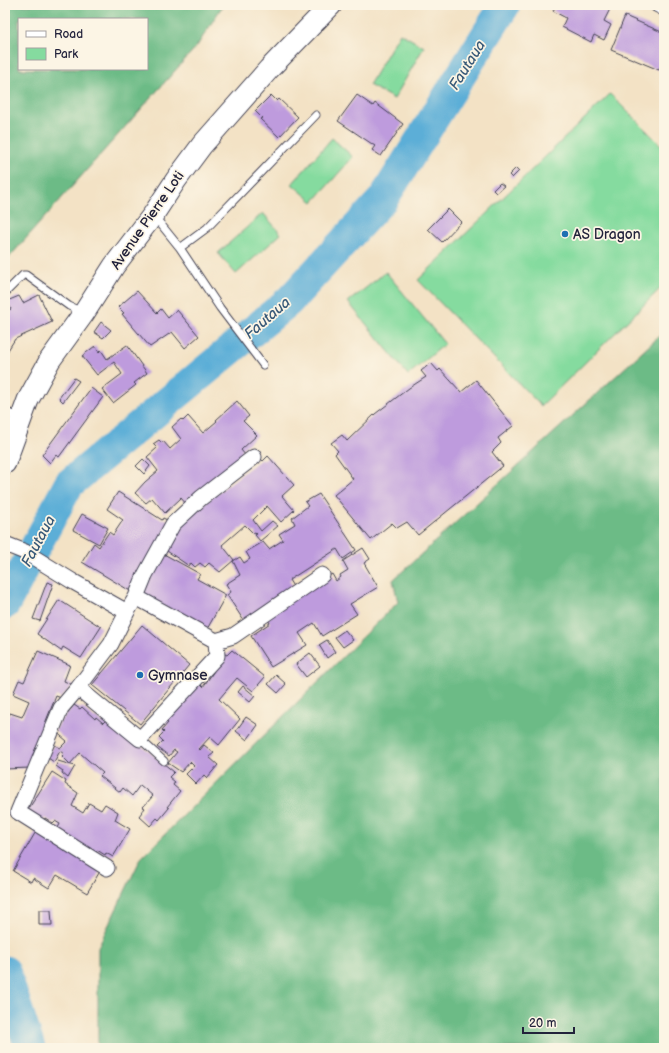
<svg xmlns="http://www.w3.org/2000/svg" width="669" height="1053" font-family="'Balsamiq Sans',sans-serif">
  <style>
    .green { fill: #85db9f; stroke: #547e6d }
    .forest { fill: #6cbb86; stroke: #476e60; fill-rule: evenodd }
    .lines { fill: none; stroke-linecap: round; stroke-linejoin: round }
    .river { stroke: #5caed7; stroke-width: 31 }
    .building { fill: #be9bdd }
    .service-casing { stroke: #413f50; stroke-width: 9 }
    .minor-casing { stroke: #413f50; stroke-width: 17 }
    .secondary-casing { stroke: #413f50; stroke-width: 23 }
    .service { stroke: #fff; stroke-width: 7 }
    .minor { stroke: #fff; stroke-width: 15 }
    .secondary { stroke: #fff; stroke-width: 21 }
    .poi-dot { fill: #1f6fb2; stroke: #fcf5e5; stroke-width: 1.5 }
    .labels { text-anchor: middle; stroke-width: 3.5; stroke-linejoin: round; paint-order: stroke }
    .street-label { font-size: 14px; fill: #22223b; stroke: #fcf5e5 }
    .poi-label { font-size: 14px; fill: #22223b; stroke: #fcf5e5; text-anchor: start }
    .water-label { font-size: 15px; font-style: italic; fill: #395a79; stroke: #fcf5e5 }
  </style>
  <rect width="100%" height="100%" fill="#fcf5e5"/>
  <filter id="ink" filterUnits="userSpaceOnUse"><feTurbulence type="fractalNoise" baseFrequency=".025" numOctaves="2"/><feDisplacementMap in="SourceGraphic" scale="8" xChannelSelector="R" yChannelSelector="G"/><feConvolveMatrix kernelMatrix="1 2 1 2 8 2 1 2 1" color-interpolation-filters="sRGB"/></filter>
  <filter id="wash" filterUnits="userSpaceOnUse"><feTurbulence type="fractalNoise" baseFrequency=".012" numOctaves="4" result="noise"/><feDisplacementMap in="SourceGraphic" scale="16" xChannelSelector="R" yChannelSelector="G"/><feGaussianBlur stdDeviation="0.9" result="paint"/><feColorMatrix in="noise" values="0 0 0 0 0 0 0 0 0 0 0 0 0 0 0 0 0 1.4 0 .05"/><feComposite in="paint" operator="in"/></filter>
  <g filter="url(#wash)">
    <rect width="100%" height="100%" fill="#f3e2c5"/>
    <!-- green -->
    <path class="green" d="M400,33L424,47L394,99L369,85Z
      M610,94L664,148V285L541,406L418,280Z
      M332,138L353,157L313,202L292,184Z
      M263,213L281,234L236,274L218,253Z
      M386,272L445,344L408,375L348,302Z"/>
    <!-- forest -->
    <path class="forest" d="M5,5H223L197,46L5,262ZM19,19H147V69H19Z
      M664,332V1048H98V947L141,858L398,602L393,580Z"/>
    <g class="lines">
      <!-- river -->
      <path class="river" d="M5,604L69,484L289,301L383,199L505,5
        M5,971L30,1048"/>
    </g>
    <g id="blocks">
      <!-- building -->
      <path class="building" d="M556,5H606L611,7L604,21L611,25L604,40L594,35L591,42L562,27L566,18L553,11Z
        M625,16L664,33V58L659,70L611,50Z
        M271,95L277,101L279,99L298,117L279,137L260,119L262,118L255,111Z
        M357,95L373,106L375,103L403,124L381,156L372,150L375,146L338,121Z
        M516,168L519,171L512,178L509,175Z
        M500,183L504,186L496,193L493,190Z
        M448,209L461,222L442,242L428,229Z
        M137,291L157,313L161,309L168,318L177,310L199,336L185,348L172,332L150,347L122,314L124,313L118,307Z
        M39,295L52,322L15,339L5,355V312L11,309L7,301L19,296L23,303Z
        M101,322L111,330L103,338L94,332Z
        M127,345L147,373L134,383L136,385L113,403L102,389L122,374L114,362L97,375L82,356L95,346L99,352L101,350L107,359Z
        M431,363L438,371L440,369L461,392L476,380L513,426L498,438L501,443L492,452L503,466L418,535L407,522L397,528L392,523L371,540L334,495L353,479L335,454L338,451L331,443L342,435L347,441L375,414L409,388L426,377L421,371Z
        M74,378L79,381L63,402L59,398Z
        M91,388L103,397L59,457L56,455L50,463L42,455Z
        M237,401L249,416L243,421L257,435L241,450L246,456L187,505L181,498L165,513L152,498L146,503L135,493L145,482L158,471L147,457L157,448L153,444L159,440L162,443L163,441L170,449L181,439L172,427L181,419L183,421L188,416L203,433L217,421L216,420Z
        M268,456L294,485L282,496L294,510L281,522L267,506L253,520L261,531L272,521L278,526L260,541L255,535L257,534L255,532L253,533L245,525L222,545L234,560L220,572L209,563L205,567L200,563L195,567L191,563L189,566L164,549L177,525L261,459L263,461Z
        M143,459L150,466L144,474L136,466Z
        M118,492L162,520L163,518L171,522L132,592L82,562L94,543L99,547L109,532L113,535L123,520L107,509Z
        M319,494L356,550L343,559L337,549L289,580L294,588L244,621L227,595L231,592L226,584L240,575L233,561L240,557L244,563L250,559L246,552L263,542L269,549L283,540L279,534L295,524L292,518L308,506L305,502Z
        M82,514L108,528L99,544L73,530Z
        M363,548L370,559L364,563L378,587L350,604L357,614L322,636L314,623L299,633L307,645L271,667L251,636L270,623L266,616L332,574L336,581L341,577L340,575L348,570L343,561Z
        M162,553L200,574L197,579L226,595L206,631L140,594Z
        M47,582L53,584L40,621L33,619Z
        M59,600L101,627L81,658L63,647L61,651L37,634Z
        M142,625L189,665L140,724L92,685Z
        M345,630L353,640L343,647L335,637Z
        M327,640L335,652L327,658L319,645Z
        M232,650L265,677L253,691L237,678L219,699L240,719L219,745L210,737L199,749L200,750L204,745L214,753L209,757L218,765L207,778L204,775L196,784L186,774L194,766L190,762L181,772L168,763L177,752L174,750L169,756L157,747L163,741L159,737L164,732L162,730L168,723L163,719L196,680L203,687L214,671L212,669L225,654L227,655Z
        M38,651L70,665L64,681L73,685L61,698L56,696L44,726L48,727L41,744H38L32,756L34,757L30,768L5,769V733L6,731L5,730V723L10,713L22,717L29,701L13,694L19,680L24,682Z
        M310,653L320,666L306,677L296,664Z
        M276,675L286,684L278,693L268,684Z
        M243,686L255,696L250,702L238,692Z
        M74,705L80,709L82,707L95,719L96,717L103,723L108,718L174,772L169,777L175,782L173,785L180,791L167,807L169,808L159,820L157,818L150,826L139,816L145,808L143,807L153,796L140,785L132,796L123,788L120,792L100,776L103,773L80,753L70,764L62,756L64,754L60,751L54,762L45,756L55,745L60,748L67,741L55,731L60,722Z
        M246,717L258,725L247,740L236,731Z
        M58,761L75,766L68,778L62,773L63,771L56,766Z
        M52,772L66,781L65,784L78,793L72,806L83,813L89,803L101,810L105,804L118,812L115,820L130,829L113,857L106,853L105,855L97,850L94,855L56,832L60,824L55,821L53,823L45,818L42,823L26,813Z
        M38,828L102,868L87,893L57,875L49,888L33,878L31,882L13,871Z
        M39,910H51L52,925H39Z"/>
    </g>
  </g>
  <g filter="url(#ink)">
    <use href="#blocks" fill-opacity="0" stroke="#413f50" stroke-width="1"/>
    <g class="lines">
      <!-- service casing -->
      <g class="service-casing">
        <path id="service" d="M155,217L180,248L220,308L263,365
          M180,248L207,228L316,115
          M5,293L23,275H26L69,306L82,312
          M5,410L19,420
          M140,739L164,761"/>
      </g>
      <!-- minor casing -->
      <g class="minor-casing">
        <path id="minor" d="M658,5L664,8
          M5,544L25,552L72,581L127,612
          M136,597L145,575L173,524L201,498L254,457
          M216,641L233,636L322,575
          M78,688L140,739L217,656L216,641L136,597L127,612L111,644L78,688L61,708L18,812L107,868"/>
      </g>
      <!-- secondary casing -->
      <g class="secondary-casing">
        <path id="secondary" d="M5,463L28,400L50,360L84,313L114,266L153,215L176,180L202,145L269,69L331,5"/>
      </g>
      <!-- service -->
      <use href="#service" class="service"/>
      <!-- minor -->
      <use href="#minor" class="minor"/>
      <!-- secondary -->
      <use href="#secondary" class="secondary"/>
    </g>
  </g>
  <!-- markers -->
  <g class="poi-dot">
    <circle cx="565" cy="234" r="4"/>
    <circle cx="140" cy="675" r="4"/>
  </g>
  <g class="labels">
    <!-- street labels -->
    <g class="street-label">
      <text transform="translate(147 220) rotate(-55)" y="5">Avenue Pierre Loti</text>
    </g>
    <!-- poi labels -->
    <g class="poi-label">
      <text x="573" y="239">AS Dragon</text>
      <text x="148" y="680">Gymnase</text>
    </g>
    <!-- water labels -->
    <g class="water-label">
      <text transform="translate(467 65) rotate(-58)" y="5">Fautaua</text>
      <text transform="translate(267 318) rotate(-41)" y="5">Fautaua</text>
      <text transform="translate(38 541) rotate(-62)" y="5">Fautaua</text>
    </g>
  </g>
  <!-- margin -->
  <rect width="669" height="1053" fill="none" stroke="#fcf5e5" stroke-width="20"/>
  <!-- legend -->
  <rect x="18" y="18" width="130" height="52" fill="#fcf5e5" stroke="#a5a1a1"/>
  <rect x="26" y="31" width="20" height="6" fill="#ffffff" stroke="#a5a1a1"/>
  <text x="54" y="38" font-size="12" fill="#22223b">Road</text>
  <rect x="26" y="48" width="20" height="12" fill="#85db9f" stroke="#a5a1a1"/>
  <text x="54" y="58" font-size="12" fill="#22223b">Park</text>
  <!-- scale -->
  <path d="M523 1027v6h51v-6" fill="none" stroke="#22223b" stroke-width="2"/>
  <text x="529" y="1027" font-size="12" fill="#22223b" stroke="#fcf5e5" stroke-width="3" paint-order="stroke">20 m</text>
</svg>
